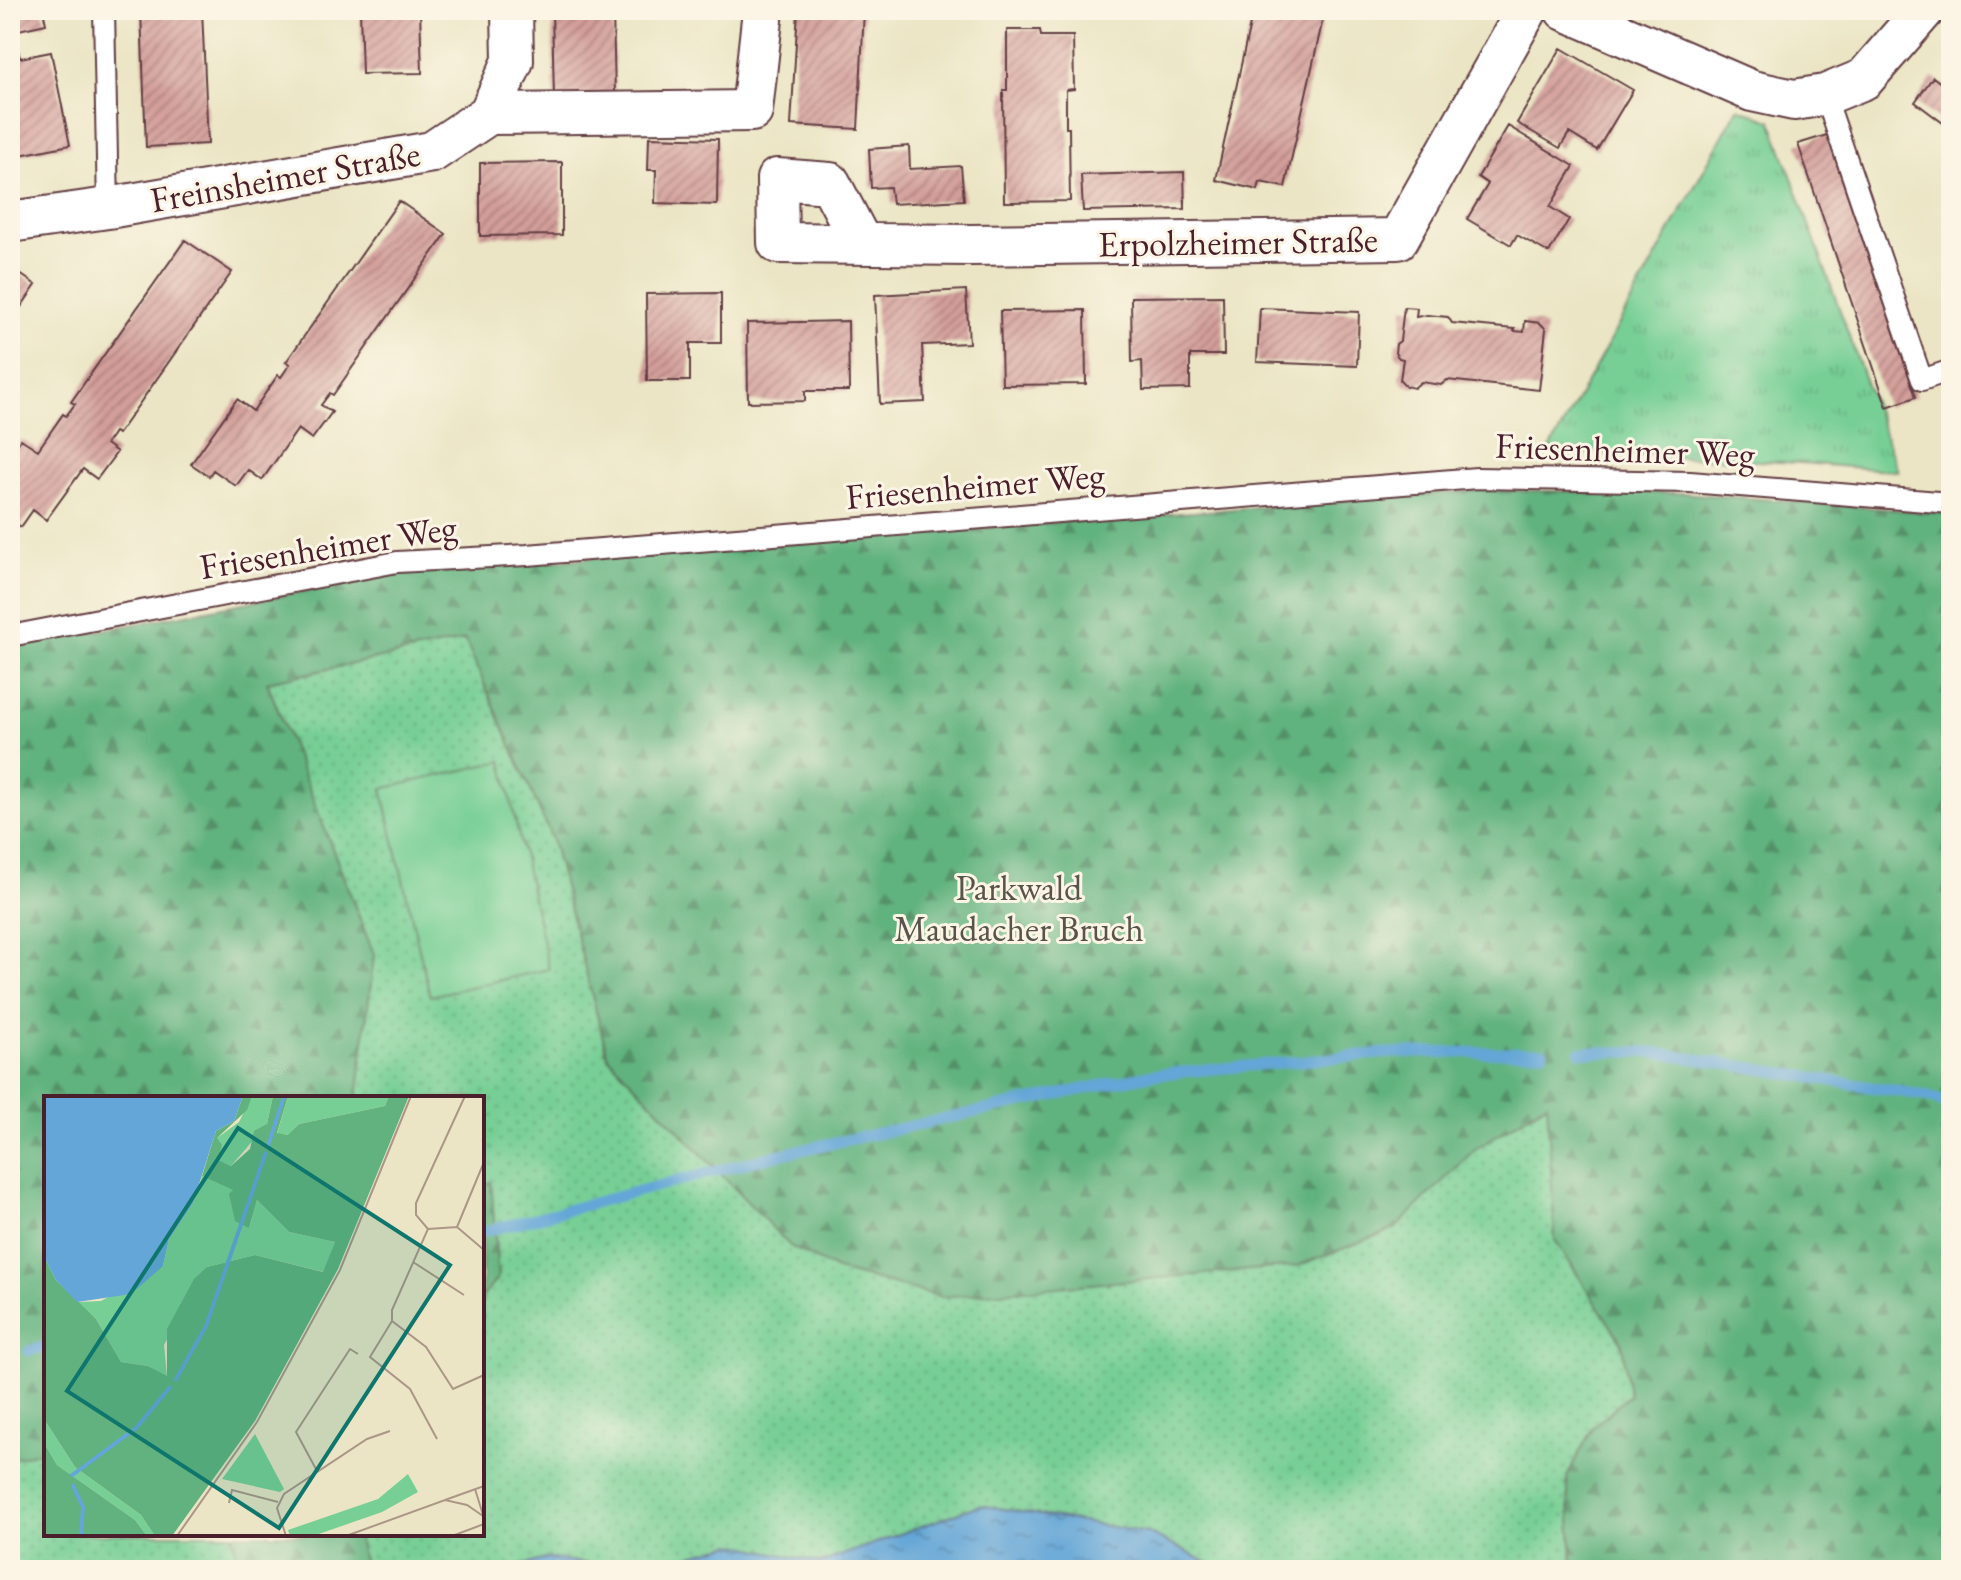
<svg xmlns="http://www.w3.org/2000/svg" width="1961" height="1580" font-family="'EB Garamond',serif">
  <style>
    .grass { fill: url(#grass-dots); stroke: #607760; stroke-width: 2 }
    .forest { fill: url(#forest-firs); stroke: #566854; stroke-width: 2 }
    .park { fill: url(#park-tufts); stroke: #607760; stroke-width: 2 }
    .pitch { fill: #77cf95; stroke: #607760; stroke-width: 2 }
    .water { fill: url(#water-ripples); stroke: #566281; stroke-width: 2 }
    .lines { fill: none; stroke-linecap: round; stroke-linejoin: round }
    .stream { stroke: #63a6d7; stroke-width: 11 }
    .building { fill: url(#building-hatch) }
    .service-casing { stroke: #623d42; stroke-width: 24 }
    .minor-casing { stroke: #623d42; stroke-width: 44 }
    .service { stroke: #fff; stroke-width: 20 }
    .minor { stroke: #fff; stroke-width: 40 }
    .labels { text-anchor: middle; stroke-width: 6; stroke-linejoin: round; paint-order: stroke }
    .street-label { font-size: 36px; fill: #4a1f2b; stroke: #fcf5e5 }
    .park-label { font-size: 36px; fill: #58544b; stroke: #fcf5e5 }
    .inset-river { fill: none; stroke: #63a6d7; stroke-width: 4 }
    .inset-road { fill: none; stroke: #ab9687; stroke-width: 2 }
    .view { fill: #0f766e; fill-opacity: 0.15; stroke: #0f766e; stroke-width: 4 }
    .inset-edge { fill: none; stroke: #4a1f2b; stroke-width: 4 }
  </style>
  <defs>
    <pattern id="grass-dots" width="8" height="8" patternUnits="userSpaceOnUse" patternTransform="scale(2)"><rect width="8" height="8" fill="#77cf95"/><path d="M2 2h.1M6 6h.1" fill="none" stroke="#68b181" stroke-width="1.8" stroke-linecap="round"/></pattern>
    <pattern id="forest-firs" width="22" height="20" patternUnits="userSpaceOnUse" patternTransform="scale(2)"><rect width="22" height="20" fill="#61b27e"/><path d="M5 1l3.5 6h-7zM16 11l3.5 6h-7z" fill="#529067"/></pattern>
    <pattern id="park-tufts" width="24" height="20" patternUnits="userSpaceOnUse" patternTransform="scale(2)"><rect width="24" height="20" fill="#77cf95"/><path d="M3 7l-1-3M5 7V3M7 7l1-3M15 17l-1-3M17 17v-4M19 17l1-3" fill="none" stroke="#68b181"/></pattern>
    <pattern id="water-ripples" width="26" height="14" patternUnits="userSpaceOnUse" patternTransform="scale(2)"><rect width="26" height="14" fill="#63a6d7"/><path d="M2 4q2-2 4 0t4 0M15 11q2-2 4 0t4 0" fill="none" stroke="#5487af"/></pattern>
    <pattern id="building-hatch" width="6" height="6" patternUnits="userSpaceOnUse" patternTransform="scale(2)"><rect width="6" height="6" fill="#d39e9a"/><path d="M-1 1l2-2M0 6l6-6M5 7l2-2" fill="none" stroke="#ad807e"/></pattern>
  </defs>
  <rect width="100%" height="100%" fill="#fcf5e5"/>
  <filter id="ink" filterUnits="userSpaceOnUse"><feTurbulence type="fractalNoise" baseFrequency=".0125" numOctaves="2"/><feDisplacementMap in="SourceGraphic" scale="16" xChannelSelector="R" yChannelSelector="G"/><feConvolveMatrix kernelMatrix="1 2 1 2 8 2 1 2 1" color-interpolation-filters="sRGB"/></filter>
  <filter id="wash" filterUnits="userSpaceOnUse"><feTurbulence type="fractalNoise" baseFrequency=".006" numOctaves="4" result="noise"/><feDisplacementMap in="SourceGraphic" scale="32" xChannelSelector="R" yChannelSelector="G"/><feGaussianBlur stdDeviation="1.8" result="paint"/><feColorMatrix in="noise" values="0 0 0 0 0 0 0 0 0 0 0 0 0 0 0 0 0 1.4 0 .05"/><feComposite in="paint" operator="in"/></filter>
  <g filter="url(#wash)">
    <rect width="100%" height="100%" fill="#ebe5c5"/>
    <!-- grass -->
    <path class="grass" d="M465,640L551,836L608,1057L790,1246L837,1270L1394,1229L1475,1149L1548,1103L1555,1240L1622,1343L1629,1395L1593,1427L1567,1477L1573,1559L1567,1570H1222L1148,1533L979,1505L821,1563L733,1544L635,1570L549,1558L507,1570H365L357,1534H482V1298L498,1277L491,1183L482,1185V1098H357L374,955L267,682Z
      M46,1450V1534H232L239,1570H10V1459Z"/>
    <!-- forest -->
    <path class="forest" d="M1481,490L1684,493L1951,514V1570H1567L1573,1559L1567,1477L1593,1427L1629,1395L1622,1343L1555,1240L1547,1103L1475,1149L1395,1229L1297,1266L942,1297L837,1270L790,1246L608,1057L551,836L465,640L267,682L374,955L357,1098H46V1450L10,1459V648L399,573Z
      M491,1182L498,1277L482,1298V1185Z
      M232,1534H357L365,1570H239Z"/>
    <!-- park -->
    <path class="park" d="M1738,108L1771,120L1898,471L1801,463L1549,451Z"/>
    <!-- pitch -->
    <path class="pitch" d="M502,761L549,969L430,996L382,789Z"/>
    <!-- water -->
    <path class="water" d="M979,1505L1148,1533L1222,1570H635L733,1544L821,1563Z
      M549,1558L627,1570H507Z"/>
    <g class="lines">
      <!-- stream -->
      <path class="stream" d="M1580,1052H1652L1921,1095L1951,1104
        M482,1232L777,1155L1149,1075L1388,1053L1543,1052
        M29,1351L46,1346"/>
    </g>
    <g id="blocks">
      <!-- building -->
      <path class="building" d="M10,10H43L46,24L14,31L20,58L51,52L70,145L10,157Z
        M141,10H202L208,144L146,147Z
        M360,10H420L422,73L362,74Z
        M552,10H613L615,96L554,98Z
        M798,10H864L858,129L791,125Z
        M1253,10H1325L1285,187L1260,182L1258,190L1216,180Z
        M1007,30H1040L1041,36H1073L1074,89L1066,90V128H1069L1070,201L1004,202L1003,90H1007Z
        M1561,48L1633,90L1597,150L1569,133L1560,148L1517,123Z
        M1933,77L1951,91V129L1915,102Z
        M1508,126L1574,166L1550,207L1569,219L1549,253L1517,235L1511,245L1467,219L1488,184L1478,177Z
        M1827,135L1916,397L1887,407L1798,144Z
        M649,137L718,139L717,205L655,203L656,170H648Z
        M909,146L910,169L961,166L964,200L892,204L890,187L871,188L869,149Z
        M562,162V235L480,236V163Z
        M1184,172L1185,209L1083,211L1081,175Z
        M399,201L446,234L333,395L330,393L321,405L332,412L312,439L298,429L262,480L248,470L236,486L213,470L209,476L191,464L237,399L253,411L278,375L281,377L290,364L286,362Z
        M185,240L232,272L118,434L114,432L106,444L117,452L97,479L83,469L46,520L33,510L21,527L10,519V455L21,439L38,450L63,414L66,416L75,404L71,402Z
        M10,267L36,285L10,323Z
        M966,290L969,343L922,345L925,402L880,404L875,295Z
        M721,293V343H690V381H647L646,294Z
        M1223,296L1224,355H1190V389L1143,390L1142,361L1132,362L1131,297Z
        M1404,307L1417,308L1416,317L1427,315L1448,317L1452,323L1515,329L1514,331L1524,332L1525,321L1540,323L1546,329L1539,390L1447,380L1441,385L1421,382L1414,388L1406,386L1400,380L1403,359L1399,358L1395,353L1396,344L1400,341Z
        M1260,308L1359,312L1357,366L1257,362Z
        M1085,310L1086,384L1002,385L1000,311Z
        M848,321L849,391H805V401L748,402L747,323Z"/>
    </g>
  </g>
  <g filter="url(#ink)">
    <use href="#blocks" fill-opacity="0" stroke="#623d42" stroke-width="2"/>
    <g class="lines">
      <!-- service casing -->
      <g class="service-casing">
        <path id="service" d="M104,10L108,208
          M1825,95L1922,380L1951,370
          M10,636L397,562L527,555L1477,478L1690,482L1951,503"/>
      </g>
      <!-- minor casing -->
      <g class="minor-casing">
        <path id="minor" d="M1565,10L1752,91L1794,100L1825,95L1864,79L1924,10
          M489,114L752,111L763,10
          M10,222L108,208L432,152L489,114L513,61L512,10
          M862,244L830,183L777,179L778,243L970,245L1398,239L1527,10"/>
      </g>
      <!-- service -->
      <use href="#service" class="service"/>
      <!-- minor -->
      <use href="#minor" class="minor"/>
    </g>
  </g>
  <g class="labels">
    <!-- street labels -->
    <g class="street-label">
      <text transform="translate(285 176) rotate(-10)" y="13">Freinsheimer Straße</text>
      <text transform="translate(1238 241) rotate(-1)" y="13">Erpolzheimer Straße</text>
      <text transform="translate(1625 449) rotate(2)" y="13">Friesenheimer Weg</text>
      <text transform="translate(975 485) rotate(-5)" y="13">Friesenheimer Weg</text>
      <text transform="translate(328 546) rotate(-9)" y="13">Friesenheimer Weg</text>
    </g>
    <!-- park labels -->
    <g class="park-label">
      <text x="1019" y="900">Parkwald<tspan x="1019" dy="41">Maudacher Bruch</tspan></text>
    </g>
  </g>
  <!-- overview -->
  <g transform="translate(44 1096)">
    <rect width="440" height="440" fill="#ebe5c5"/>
    <path d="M208,0H229L223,28L187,70L173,64V42L195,26ZM244,0H345L341,10L255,28L245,39L233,38ZM158,80L190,94L205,132L213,104L245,136L291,146L280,176L211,159L163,171L120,249L123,281L104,270L77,266L52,223L33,206L57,205L119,170L125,143L149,107ZM0,323L31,371L97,419L111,440H103L91,424L13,369L0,347ZM364,378L374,396L338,416L269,440H246L244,434L334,403Z" fill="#77cf95"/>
    <path d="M199,0H208L203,14L173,42L178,49L174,64L187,70L206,53L210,35L223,28L229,0H244L233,37L244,39L255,28L341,10L345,0H365L294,173L211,325L128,440H111L97,419L31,371L0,323V161L12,184L52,223L77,266L104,270L123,280V233L150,183L163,171L211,159L279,176L291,146L245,136L213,104L205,132L191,125L185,98L189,94L158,80L172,35L190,25ZM0,347L13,369L91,424L103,440H0Z" fill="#61b27e"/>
    <path d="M211,338L240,393L236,396L178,383Z" fill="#77cf95"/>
    <path d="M235,140L267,152L260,170L228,159Z" fill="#77cf95"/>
    <path d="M0,0H199L190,25L172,35L149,107L125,143L119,170L87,198L33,206L12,184L0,161Z" fill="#63a6d7"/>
    <path class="inset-river" d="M224,50L240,0M131,285L162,230L222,56M27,380L92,332L127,290M28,388L39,411L37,440"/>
    <path class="inset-road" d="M421,0L372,107V119L384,133L348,214V225L382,251L409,293L440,279M413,131L440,66M384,133L413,131L440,154M369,166L420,199M348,225L326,261L366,293L393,343M273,375L252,336L306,253L314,258M431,393L440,422M401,404L440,390M185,407L188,394L234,406M133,440L213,326L296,174L367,0M242,440L233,412L240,398L323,343L346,335M302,440L401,404L423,409L439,420M408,440L440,428"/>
    <path class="view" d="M194,32L406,169L235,432L23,295Z"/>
    <rect width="440" height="440" class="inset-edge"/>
  </g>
  <!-- margin -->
  <rect width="1961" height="1580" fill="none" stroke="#fcf5e5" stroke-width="40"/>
</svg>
